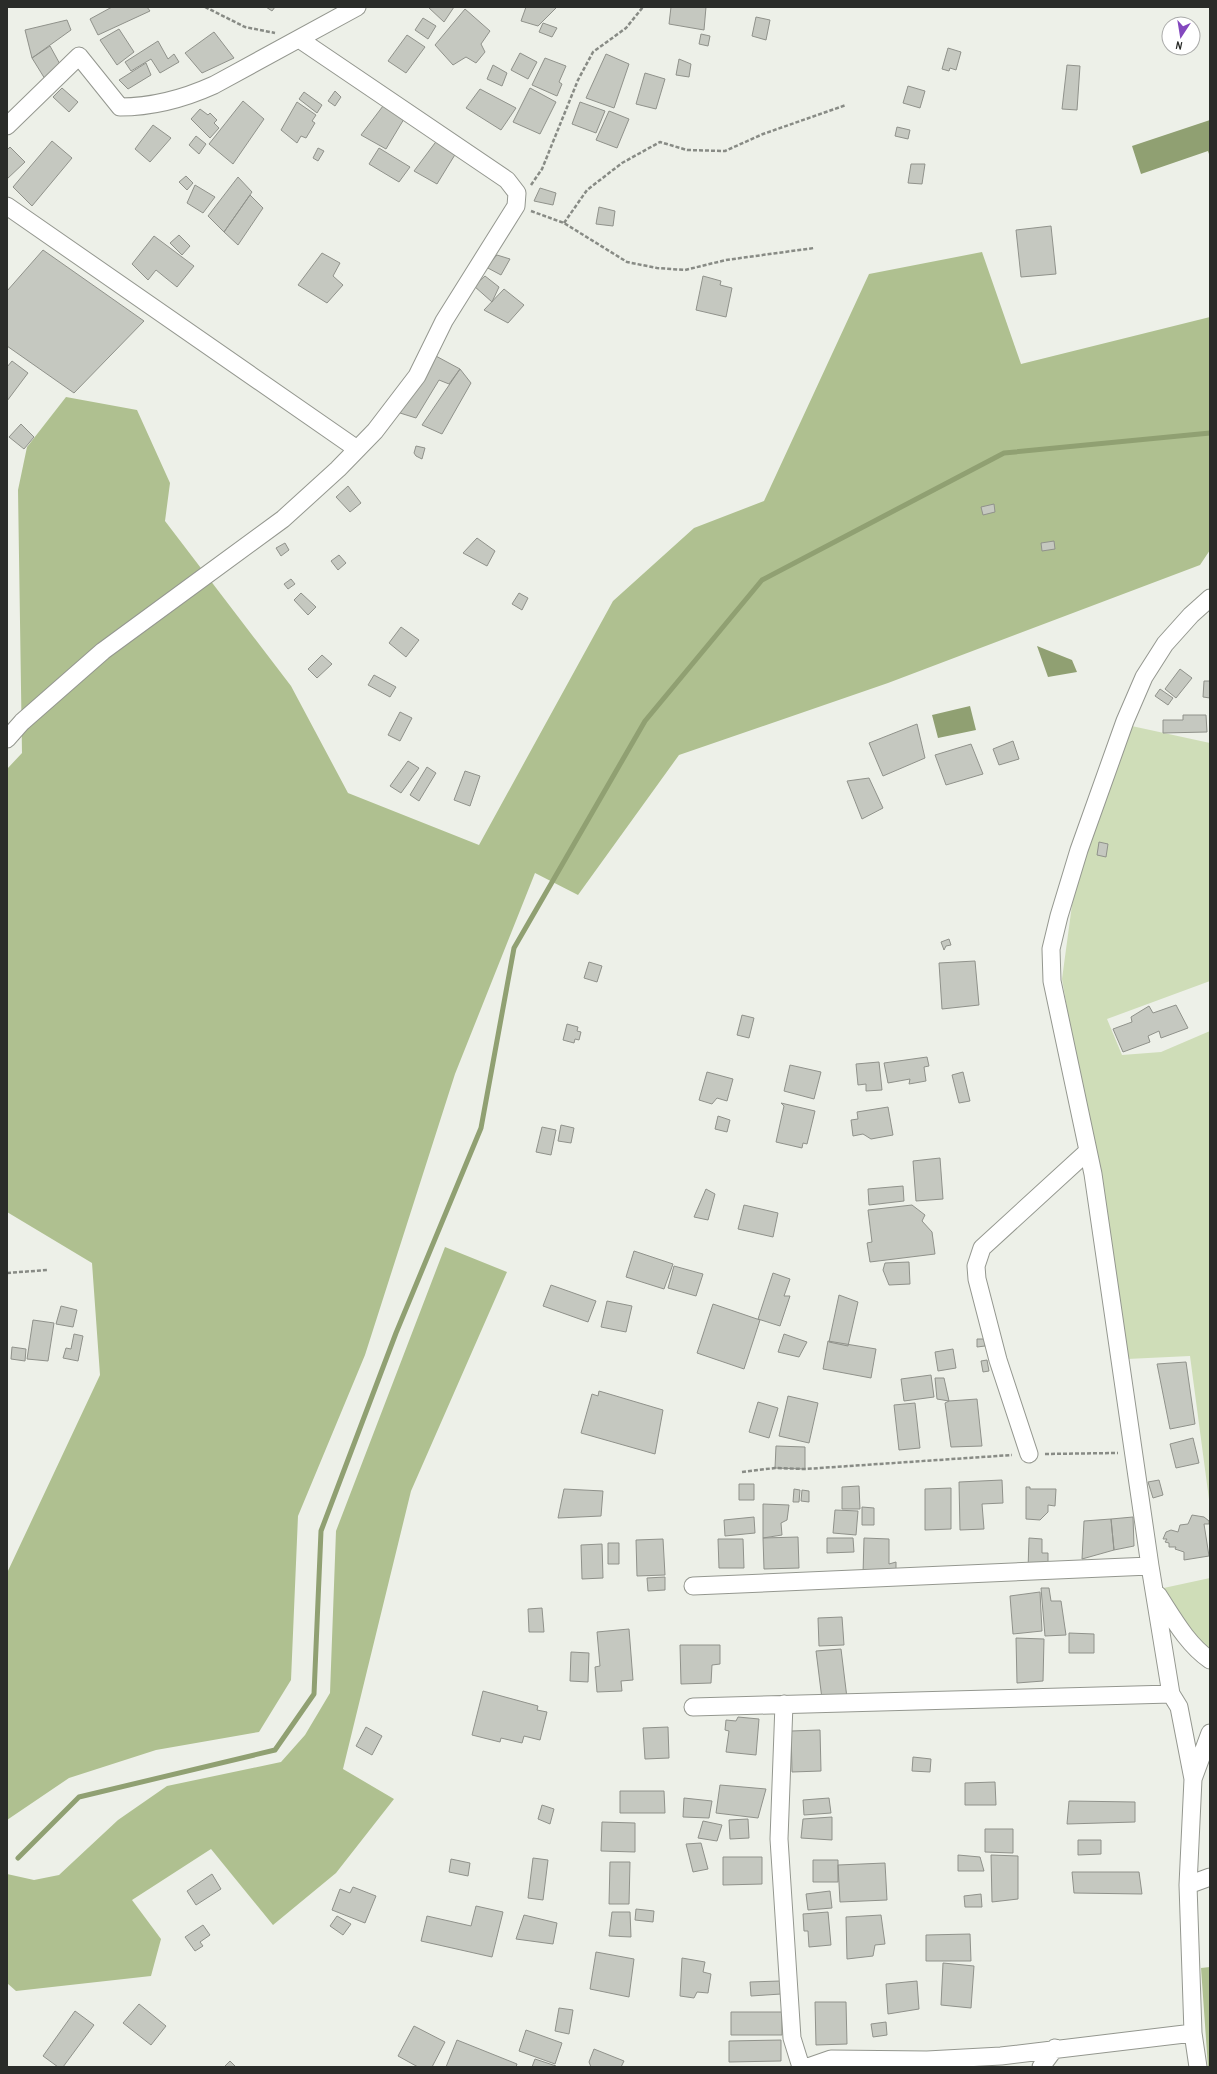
<svg xmlns="http://www.w3.org/2000/svg" width="1217" height="2074" font-family="'Archivo Narrow',sans-serif">
  <style>
    .green { fill: #cfddb8 }
    .forest { fill: #afc090 }
    .water { fill: #90a072 }
    .lines { fill: none; stroke-linecap: round; stroke-linejoin: round }
    .stream { stroke: #90a072; stroke-width: 5 }
    .building { fill: #c5c8c0; stroke: #90928b }
    .minor-casing { stroke: #94978f; stroke-width: 19 }
    .path { stroke: #888b85; stroke-width: 2.5; stroke-dasharray: 4 2; stroke-linecap: butt }
    .minor { stroke: #fff; stroke-width: 17 }
  </style>
  <rect width="100%" height="100%" fill="#edf0e8"/>
  <!-- green -->
  <path class="green" d="M1127,725L1210,743V981L1107,1019L1122,1055L1161,1052L1210,1031V1507L1190,1356L1127,1359L1062,979L1072,905L1085,851Z
    M1210,1578V1655L1159,1589Z"/>
  <!-- forest -->
  <path class="forest" d="M982,252L1021,364L1210,317V550L1200,565L888,683L679,755L578,895L535,873L455,1074L365,1355L298,1516L291,1680L259,1732L156,1750L69,1778L7,1820V1573L100,1375L92,1263L7,1212V769L22,753L18,490L27,447L66,397L137,410L170,483L165,521L291,686L348,793L479,845L613,601L694,528L764,501L869,274Z
    M445,1247L507,1272L411,1491L343,1769L394,1799L336,1873L273,1925L211,1849L132,1900L161,1939L151,1976L16,1991L7,1983V1874L34,1880L59,1875L118,1820L167,1786L281,1762L305,1735L330,1693L336,1531Z
    M1210,1967V2067H1208L1201,1968Z"/>
  <!-- water -->
  <path class="water" d="M1210,120V157L1208,151L1141,174L1132,146Z
    M1037,646L1072,660L1077,672L1048,677Z
    M970,706L976,730L938,738L932,715Z"/>
  <g class="lines">
    <!-- stream -->
    <path class="stream" d="M18,1858L79,1797L275,1750L314,1694L321,1531L396,1333L481,1128L514,948L645,721L762,580L1004,453L1210,433"/>
  </g>
  <!-- building -->
  <path class="building" d="M112,7H147L150,11L98,35L90,19Z
    M266,7H275L272,11Z
    M428,7H454L444,22Z
    M526,7H554L556,8L538,26L521,21Z
    M671,7H706L704,30L669,24Z
    M465,9L490,31L481,44L485,52L476,63L466,57L453,65L435,45Z
    M756,17L770,20L766,40L752,36Z
    M423,18L436,26L428,39L415,30Z
    M67,20L71,30L32,58L25,30Z
    M543,23L557,28L552,37L539,32Z
    M119,29L134,52L117,65L100,40Z
    M214,32L234,58L202,73L185,53Z
    M701,34L710,36L708,46L699,44Z
    M407,35L425,47L406,73L388,61Z
    M158,41L168,59L174,54L179,62L160,73L151,59L131,71L125,62Z
    M50,46L61,66L45,79L32,58Z
    M948,48L961,52L956,70L950,68L949,71L942,69Z
    M520,53L537,62L528,79L511,70Z
    M606,54L629,64L614,108L586,98Z
    M545,58L566,66L559,82L562,84L557,96L532,85Z
    M679,59L691,64L689,77L676,75Z
    M146,63L151,75L128,89L119,80Z
    M493,65L507,73L502,86L487,79Z
    M1067,65L1080,66L1077,110L1062,109Z
    M645,73L665,79L656,109L636,104Z
    M908,86L925,91L920,108L903,103Z
    M62,88L78,102L69,112L53,97Z
    M530,88L556,102L540,134L513,122Z
    M480,89L516,108L501,130L466,108Z
    M335,91L341,97L335,106L328,101Z
    M304,92L322,105L317,113L299,99Z
    M243,101L264,119L233,164L209,144Z
    M297,102L316,115L312,121L315,123L306,138L301,136L297,143L281,130Z
    M580,102L605,111L596,133L572,124Z
    M383,106L404,119L386,149L361,135Z
    M200,109L208,115L210,113L217,120L214,123L219,128L210,138L191,119Z
    M609,111L629,119L617,148L596,140Z
    M153,125L171,138L150,162L135,149Z
    M897,127L910,130L908,139L895,136Z
    M196,136L206,144L199,154L189,145Z
    M438,139L456,153L437,184L414,171Z
    M52,141L72,158L32,206L13,187Z
    M10,147L25,162L7,179V150Z
    M318,148L324,151L318,161L313,158Z
    M379,148L410,167L399,182L369,164Z
    M911,164H925L922,184L908,183Z
    M186,176L193,183L187,190L179,182Z
    M238,177L252,192L224,232L208,216Z
    M195,185L215,197L203,213L187,203Z
    M540,188L556,193L553,205L534,201Z
    M250,195L263,208L238,245L224,232Z
    M599,207L615,211L613,226L596,224Z
    M1051,226L1056,274L1021,277L1016,230Z
    M179,235L190,246L182,255L170,243Z
    M154,236L194,266L177,287L156,270L148,280L132,264Z
    M43,250L144,321L74,393L7,346V291Z
    M322,253L340,263L333,276L343,285L327,303L298,285Z
    M497,255L510,259L501,275L486,267Z
    M485,276L499,287L492,302L474,286Z
    M703,276L721,281L720,285L732,288L726,317L696,310Z
    M504,289L524,305L508,323L484,310Z
    M434,355L460,369L449,384L439,380L416,418L400,413Z
    M12,361L28,373L7,401V367Z
    M460,369L471,383L442,434L422,425Z
    M21,424L34,437L24,449L9,437Z
    M416,446L425,448L422,459L416,456L414,453Z
    M348,486L361,503L350,512L336,497Z
    M994,504L995,512L983,515L981,507Z
    M477,538L495,551L487,566L463,553Z
    M1054,541L1055,549L1042,551L1041,543Z
    M285,543L289,550L281,556L276,548Z
    M339,555L346,563L338,570L331,561Z
    M291,579L295,584L288,589L284,584Z
    M301,593L316,607L308,615L294,600Z
    M519,593L528,598L522,610L512,604Z
    M401,627L419,640L406,657L389,643Z
    M322,655L332,664L317,678L308,669Z
    M1180,669L1192,678L1176,698L1165,689Z
    M374,675L396,687L390,697L368,685Z
    M1204,681H1210V698L1203,697Z
    M1160,689L1173,698L1168,705L1155,696Z
    M400,712L412,718L400,741L388,735Z
    M1183,715H1206L1207,732L1163,733V720H1183Z
    M917,724L925,758L883,776L869,743Z
    M1013,741L1019,759L999,765L993,749Z
    M971,744L983,774L946,785L935,755Z
    M408,761L419,768L401,793L390,786Z
    M427,767L436,773L419,801L410,795Z
    M465,771L480,776L470,806L454,800Z
    M869,778L883,808L862,819L847,781Z
    M1099,842L1108,844L1106,857L1097,855Z
    M949,939L951,945L946,946L944,950L941,942Z
    M975,961L979,1005L942,1009L939,963Z
    M589,962L602,966L597,982L584,978Z
    M1176,1005L1188,1028L1161,1038L1159,1031L1148,1036L1150,1042L1123,1052L1113,1029L1132,1022L1131,1017L1149,1006L1153,1013Z
    M742,1015L754,1018L749,1038L737,1035Z
    M567,1024L578,1027L577,1031L581,1032L579,1040L575,1039L574,1043L563,1040Z
    M927,1057L929,1066L924,1067L926,1081L909,1084L910,1079L888,1083L884,1063Z
    M879,1062L882,1090L866,1091V1084L858,1085L856,1064Z
    M790,1065L821,1072L814,1099L784,1091Z
    M707,1072L733,1079L727,1101L717,1098L712,1104L699,1100Z
    M963,1072L970,1101L959,1103L952,1075Z
    M781,1103L815,1111L807,1144L803,1143L802,1148L776,1142L784,1106Z
    M888,1107L893,1135L871,1139L863,1134L853,1136L851,1120L858,1119L857,1112Z
    M718,1116L730,1120L727,1132L715,1129Z
    M561,1125L574,1128L571,1143L558,1141Z
    M542,1127L556,1130L551,1155L536,1152Z
    M940,1158L943,1199L916,1201L913,1161Z
    M903,1186L904,1201L869,1205L868,1189Z
    M706,1189L715,1194L708,1220L694,1217Z
    M744,1205L778,1213L773,1237L738,1229Z
    M912,1205L925,1215L922,1221L932,1232L935,1254L870,1262L867,1243L872,1242L868,1210Z
    M634,1251L673,1264L664,1289L626,1277Z
    M909,1262L910,1284L889,1285L883,1270L885,1263Z
    M674,1266L703,1274L696,1296L668,1288Z
    M773,1273L790,1279L784,1296H790L780,1326L758,1319Z
    M551,1285L596,1301L588,1322L543,1306Z
    M839,1295L858,1302L848,1346L829,1342Z
    M607,1301L632,1306L626,1332L601,1327Z
    M713,1304L760,1320L744,1369L697,1353Z
    M61,1306L77,1310L73,1327L56,1324Z
    M33,1320L54,1323L48,1361L27,1359Z
    M74,1334L83,1336L78,1361L63,1358L66,1348L71,1349Z
    M784,1334L807,1342L799,1357L778,1352Z
    M977,1339H985V1346L977,1347Z
    M828,1341L876,1349L871,1378L823,1369Z
    M12,1347L26,1349L25,1361L11,1359Z
    M953,1349L956,1368L938,1371L935,1352Z
    M987,1360L989,1371L983,1372L981,1361Z
    M1186,1362L1195,1424L1170,1429L1157,1364Z
    M931,1375L934,1397L904,1401L901,1379Z
    M935,1378H944L949,1401L937,1399Z
    M599,1391L663,1410L655,1454L581,1433L592,1394L598,1396Z
    M788,1396L818,1403L809,1443L779,1436Z
    M977,1399L982,1446L951,1447L945,1403L949,1401Z
    M758,1402L778,1408L769,1438L749,1432Z
    M915,1403L920,1448L899,1450L894,1405Z
    M1193,1438L1199,1463L1176,1468L1170,1444Z
    M776,1446L805,1447V1469L775,1468Z
    M1002,1480L1003,1503L982,1504L984,1529L960,1530L959,1482Z
    M1159,1480L1163,1495L1153,1498L1148,1482Z
    M739,1484H754V1500H739Z
    M859,1486L860,1509H842V1487Z
    M1026,1487H1030V1489H1056L1055,1506L1048,1505V1512L1040,1520L1026,1519Z
    M951,1488V1529L925,1530V1489Z
    M564,1489L603,1491L601,1516L558,1518Z
    M794,1489L800,1490L799,1502H793Z
    M802,1490L809,1491V1502L801,1501Z
    M763,1504L789,1505L787,1520L781,1523L782,1535L763,1538Z
    M862,1507L874,1508V1525H862Z
    M835,1510L858,1511L856,1535L833,1533Z
    M1192,1515L1204,1517L1209,1521V1524H1204L1209,1556L1184,1560V1552L1175,1549L1176,1547H1169V1543L1165,1542L1167,1539H1163L1166,1532L1171,1530L1178,1532L1180,1525L1188,1524Z
    M754,1517L755,1533L725,1536L724,1520Z
    M1133,1517L1134,1546L1114,1550L1111,1519Z
    M1111,1519L1114,1550L1082,1559L1084,1521Z
    M798,1537L799,1568L764,1569L763,1538Z
    M827,1538H853L854,1552L827,1553Z
    M864,1538L889,1539V1564L896,1562V1573L863,1574Z
    M1029,1538L1042,1539V1553H1048V1571L1028,1570Z
    M663,1539L665,1575L637,1576L636,1540Z
    M718,1539H743L744,1568H719Z
    M608,1543H619V1564H608Z
    M602,1544L603,1578L582,1579L581,1545Z
    M665,1577V1590L648,1591L647,1578Z
    M1041,1588H1049L1051,1601H1061L1066,1635L1045,1636Z
    M1040,1592L1042,1631L1013,1634L1010,1596Z
    M542,1608L544,1632H529L528,1609Z
    M842,1617L844,1645L819,1646L818,1618Z
    M629,1629L633,1680L621,1681L622,1691L597,1692L595,1667L600,1666L597,1632Z
    M1069,1633L1094,1634V1653H1069Z
    M1016,1638L1044,1639L1043,1681L1017,1683Z
    M680,1645H720V1664L712,1665L711,1683L681,1684Z
    M841,1649L847,1698L822,1699L816,1651Z
    M571,1652L589,1653L588,1682L570,1681Z
    M483,1691L538,1706L537,1710L547,1712L540,1740L524,1736L522,1743L501,1738L500,1742L472,1735Z
    M738,1717L759,1719L756,1755L726,1752L729,1731L725,1730L726,1720L736,1721Z
    M366,1727L382,1736L372,1755L356,1746Z
    M668,1727L669,1758L645,1759L643,1728Z
    M820,1730L821,1771L792,1772L791,1731Z
    M913,1757L931,1759L930,1772L912,1771Z
    M995,1782L996,1805H965V1783Z
    M720,1785L766,1789L758,1818L716,1813Z
    M620,1791H664L665,1813H620Z
    M684,1798L712,1801L709,1818L683,1817Z
    M829,1798L831,1813L804,1815L803,1800Z
    M1069,1801L1135,1802V1822L1067,1824Z
    M542,1805L554,1809L550,1824L538,1819Z
    M832,1817V1840L801,1838L803,1819Z
    M748,1819L749,1838L730,1839L729,1820Z
    M703,1821L722,1825L717,1841L698,1838Z
    M602,1822L635,1823V1852L601,1851Z
    M985,1829H1013V1853L985,1852Z
    M1078,1840H1101V1854L1078,1855Z
    M701,1843L708,1869L693,1872L686,1844Z
    M958,1855L980,1857L984,1871H958Z
    M991,1855L1018,1856V1899L992,1902Z
    M723,1857H762V1884L723,1885Z
    M533,1858L548,1860L543,1900L528,1898Z
    M451,1859L470,1863L468,1876L449,1872Z
    M813,1860H838V1882H813Z
    M610,1862H630L629,1904H609Z
    M885,1863L887,1900L840,1902L838,1865Z
    M1072,1872H1139L1142,1894L1074,1893Z
    M212,1874L221,1889L196,1905L187,1891Z
    M353,1887L376,1896L365,1923L332,1910L340,1889L350,1893Z
    M830,1891L832,1908L808,1910L806,1894Z
    M981,1894L982,1907H965L964,1896Z
    M476,1906L503,1912L492,1957L421,1941L427,1916L471,1926Z
    M636,1909L654,1911L653,1922L635,1920Z
    M612,1912H630L631,1937L609,1936Z
    M828,1912L831,1945L809,1947L808,1931H804L803,1914Z
    M524,1915L557,1923L553,1944L516,1939Z
    M881,1915L885,1944L875,1945L873,1956L847,1959L846,1917Z
    M337,1916L351,1924L343,1935L330,1926Z
    M203,1925L210,1935L200,1942L203,1946L195,1951L185,1937Z
    M970,1934L971,1961H926V1935Z
    M596,1952L634,1959L629,1997L590,1989Z
    M682,1958L705,1962L703,1972L711,1974L708,1993L697,1992L694,1998L680,1996Z
    M943,1963L974,1966L971,2008L941,2005Z
    M780,1981L781,1994L751,1996L750,1982Z
    M917,1981L919,2009L888,2014L886,1984Z
    M815,2002H846L847,2044L816,2045Z
    M139,2004L166,2026L151,2045L123,2023Z
    M559,2008L573,2010L569,2034L555,2031Z
    M75,2011L94,2025L63,2067H58L43,2056Z
    M731,2012H782V2035H731Z
    M886,2022L887,2035L873,2037L871,2024Z
    M414,2026L445,2042L432,2067H418L398,2056Z
    M526,2030L562,2043L555,2064L519,2051Z
    M457,2040L517,2064L516,2067H446Z
    M781,2040V2061L729,2062V2041Z
    M594,2049L624,2061L621,2067H591L589,2062Z
    M535,2059L556,2066L555,2067H532Z
    M230,2061L236,2067H224Z"/>
  <g class="lines">
    <!-- minor casing -->
    <g class="minor-casing">
      <path id="minor" d="M7,126L79,56L120,107C154,107 183,99 214,85L357,7
        M7,206L357,449
        M7,739L22,722L103,651L283,519L338,469L375,431L417,376L444,321L516,206L517,193L507,180L299,39
        M1029,1454L998,1360L977,1279L976,1266L982,1248L1088,1151
        M693,1586L1150,1566
        M1158,1595C1173,1618 1187,1644 1210,1660
        M784,1704L779,1839L792,2038L801,2067
        M693,1707L1171,1694
        M1193,1779L1210,1733
        M1188,1885L1210,1877
        M808,2067L831,2059L927,2060L1001,2056L1193,2033
        M1041,2067L1055,2048
        M1198,2067L1193,2033L1188,1885L1193,1779L1179,1707L1171,1694L1150,1566L1093,1174L1052,981L1051,949L1059,916L1079,850L1125,721L1144,677L1165,644L1191,615L1210,598"/>
    </g>
    <!-- path -->
    <path class="path" d="M205,7L245,27L275,33
      M531,185L542,169L578,80L593,52L626,28L643,7
      M531,211L564,223L627,262L657,268L685,270L726,260L814,248
      M564,223L587,190L622,163L660,142L687,150L725,151L763,134L846,105
      M7,1273L47,1270
      M1045,1454L1118,1453
      M742,1472L775,1468L805,1469L1012,1455"/>
    <!-- minor -->
    <use href="#minor" class="minor"/>
  </g>
  <!-- border -->
  <rect width="1217" height="2074" fill="none" stroke="#2a2c29" stroke-width="16"/>
  <!-- north arrow -->
  <g transform="translate(1181 36) rotate(192)"><circle r="19" fill="#ffffff" stroke="#aaaba9"/>
  <path d="M0-3L7 15L0 10L-7 15Z" fill="#8348be"/>
  <text y="-6" font-size="11" font-weight="bold" text-anchor="middle" fill="#2a2c29">N</text>
  </g>
</svg>
